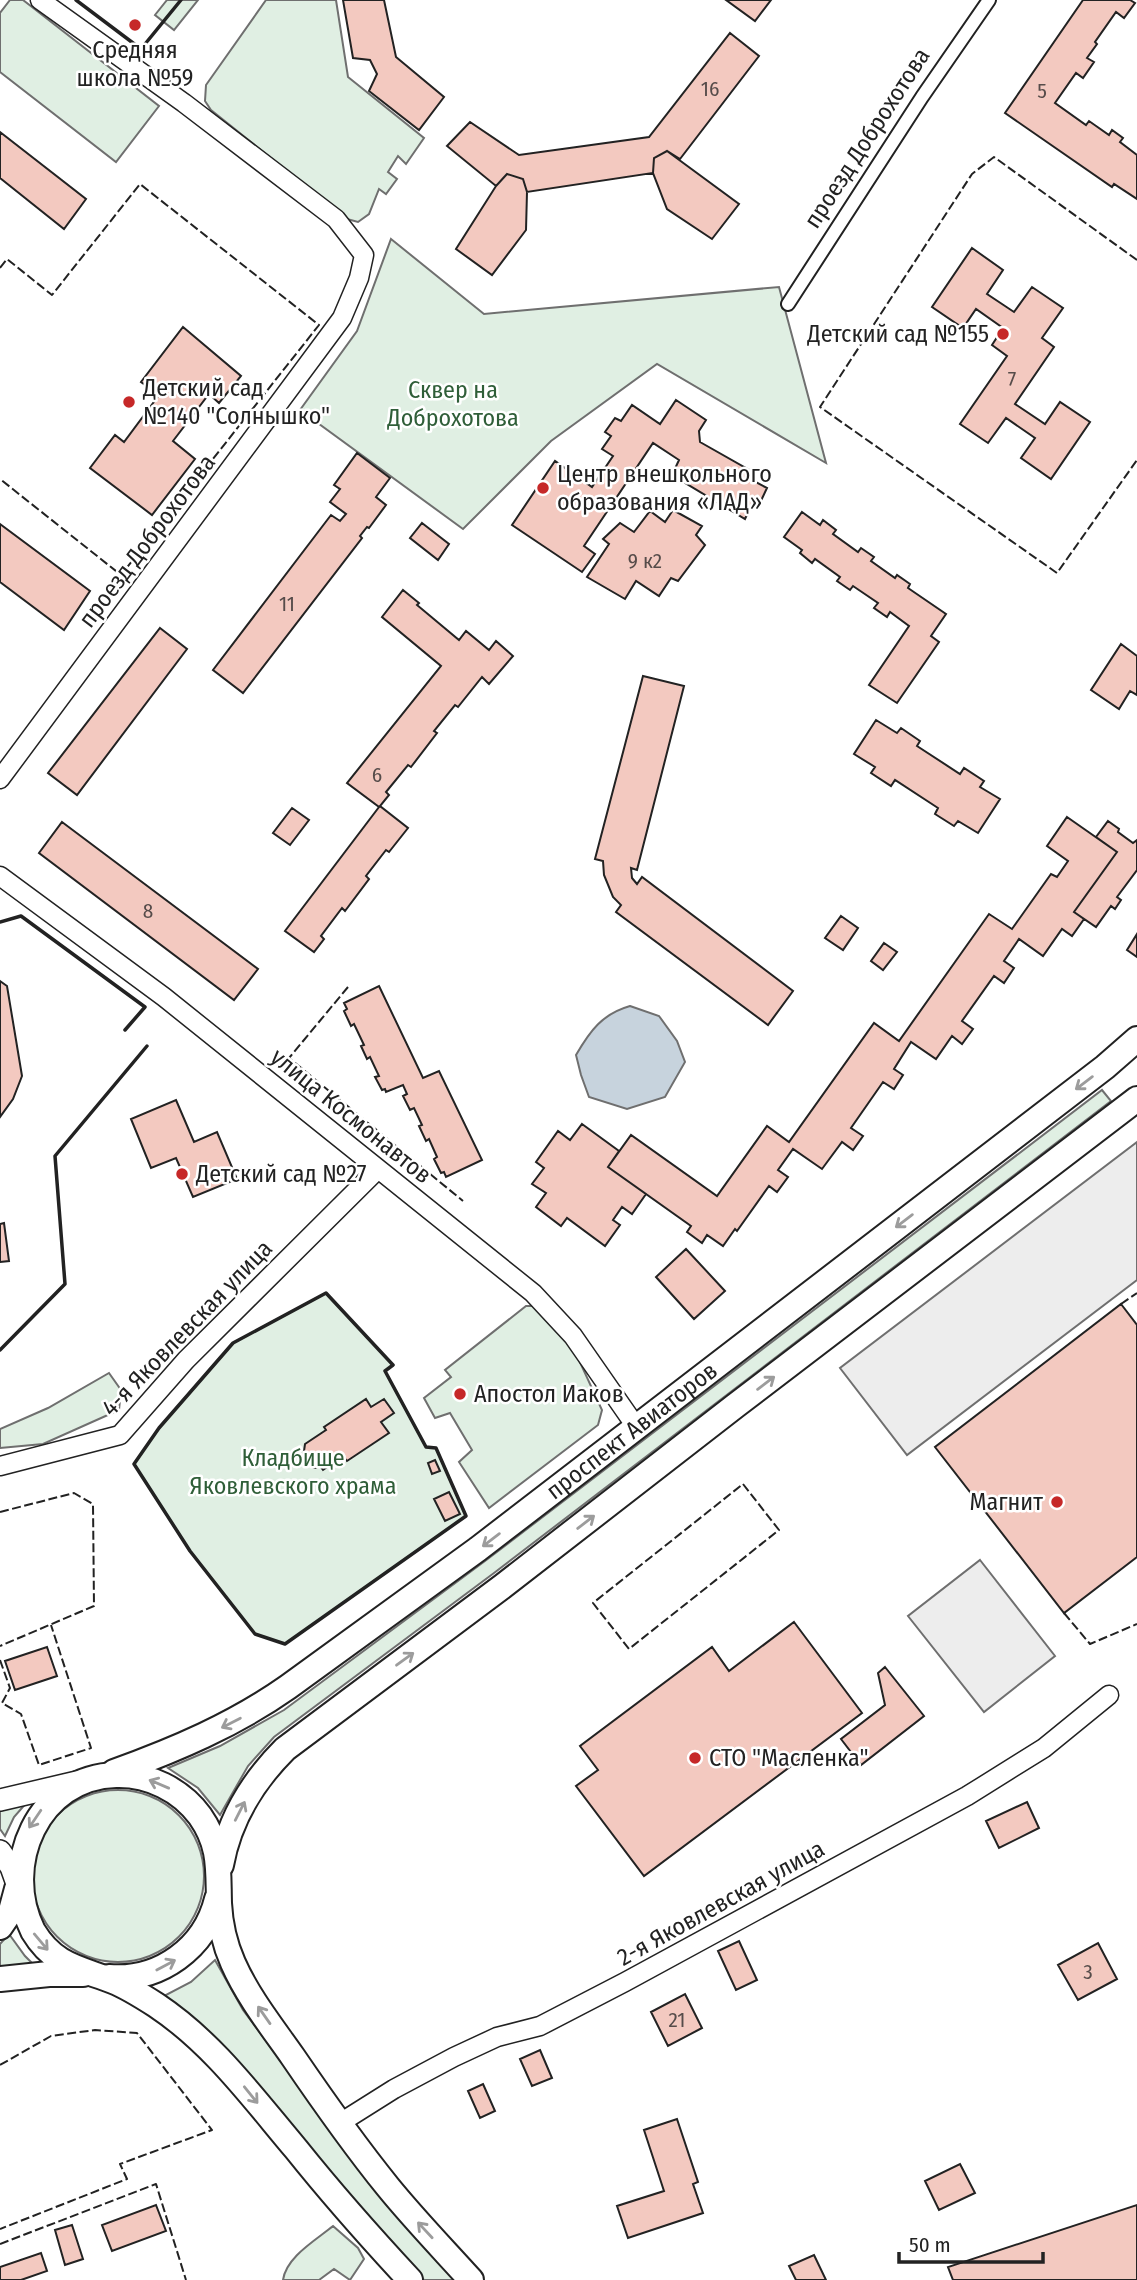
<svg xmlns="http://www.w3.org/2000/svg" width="1137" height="2280" font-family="'Fira Sans Condensed',sans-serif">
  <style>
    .green { fill: #e0efe3; stroke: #6f6f6f; stroke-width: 2 }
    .parking { fill: #ededed; stroke: #6f6f6f; stroke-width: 2 }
    .water { fill: #c7d3dd; stroke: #6f6f6f; stroke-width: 2 }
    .building { fill: #f3c9c0; stroke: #222; stroke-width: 2 }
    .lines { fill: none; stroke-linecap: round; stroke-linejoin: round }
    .pedestrian-casing { stroke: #222; stroke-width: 16 }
    .minor-casing { stroke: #222; stroke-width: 21 }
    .tertiary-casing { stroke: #222; stroke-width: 24 }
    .secondary-casing { stroke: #222; stroke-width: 28 }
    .pedestrian { stroke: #fff; stroke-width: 12 }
    .minor { stroke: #fff; stroke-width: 18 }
    .tertiary { stroke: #fff; stroke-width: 21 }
    .secondary { stroke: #fff; stroke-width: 24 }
    .fence { stroke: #222; stroke-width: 2; stroke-dasharray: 9 3.5; stroke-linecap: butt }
    .wall { stroke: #222; stroke-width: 3.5 }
    .oneway { stroke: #9c9c9c }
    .poi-dot { fill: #c62828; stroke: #fff; stroke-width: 2.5 }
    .labels { text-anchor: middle; stroke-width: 5; stroke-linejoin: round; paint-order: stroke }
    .number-label { font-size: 21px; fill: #564c4a }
    .poi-label { font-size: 24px; fill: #222; stroke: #fff; text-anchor: start }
    .street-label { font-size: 24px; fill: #222; stroke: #fff }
    .park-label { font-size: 24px; fill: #2f5e38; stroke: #fff }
  </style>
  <rect width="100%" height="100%" fill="#fff"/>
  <!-- green -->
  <path class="green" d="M10,0H23L159,106L116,162L0,72V13Z
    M167,0H198L174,30L155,15Z
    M266,0H336L348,77L424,138L406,164L398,156L388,172L397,179L386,194L379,189L369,214L358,222L347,219L211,110L205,101L206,85Z
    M391,239L484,314L779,287L826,463L657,364L551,441L463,529L300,410L357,331Z
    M1102,1090L1111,1101L494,1573L274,1737L248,1766L220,1815L198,1788L168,1768L220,1746L284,1710L485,1561Z
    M326,1293L393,1365L385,1371L426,1447L436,1448L466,1516L285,1644L255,1634L190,1551L134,1464L159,1428L233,1343Z
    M526,1306H537L573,1347L602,1410L598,1425L489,1508L459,1462L472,1450L450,1413L435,1418L424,1398L451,1377L445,1370Z
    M109,1373L121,1390L119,1410L43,1444L0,1448V1429L48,1408Z
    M32 1876a86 86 0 1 1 172 0a86 86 0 1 1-172 0Z
    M28,1801L14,1817L5,1836L0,1829V1811Z
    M9,1934L25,1956L35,1966L0,1969V1944Z
    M215,1960L243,2010L349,2152L458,2280H424L162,1997L191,1982Z
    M333,2226L358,2248L364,2259L350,2280L334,2269L319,2280H283C286,2257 316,2240 333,2226Z"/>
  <!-- parking -->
  <path class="parking" d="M1137,1142V1280L907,1455L840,1368Z
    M980,1560L1055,1656L984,1712L908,1616Z"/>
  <!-- water -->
  <path class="water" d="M630,1006L659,1016L677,1041L685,1062L665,1097L627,1109L589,1097L581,1075L576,1055C590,1031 602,1014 630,1006Z"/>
  <!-- building -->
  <path class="building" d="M343,0H384L396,57L444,97L419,130L369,91L377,74L370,60L353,58Z
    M726,0H771L755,21Z
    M1083,0H1130L1135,3L1124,18L1116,12L1095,42L1097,44L1087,58L1094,62L1083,78L1076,73L1055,103L1086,125L1089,121L1109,135L1112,130L1123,138L1120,142L1137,155V199L1114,184L1112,187L1005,113Z
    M730,33L759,56L680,159L667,151L654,158L653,173L527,192L523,179L507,174L496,186L447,146L470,122L519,155L649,137Z
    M0,132L86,199L64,229L0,178Z
    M667,151L739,204L712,239L667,209L653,173L654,158Z
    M507,174L523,179L527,192L526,230L492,275L456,249L496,186Z
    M972,248L1003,270L987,294L1014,312L1032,287L1063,308L1042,338L1054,347L1015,404L1045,424L1060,402L1090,422L1051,479L1021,458L1035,438L1006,418L988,443L960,424L1007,356L992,345L1003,328L976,309L963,328L932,307Z
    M183,327L241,376L219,403L209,394L173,441L195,459L152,515L90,468L115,435L124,442L159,395L141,382Z
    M676,400L706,420L699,431L700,442L751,471L748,478L767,488L758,507L752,504L745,519L672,475L679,460L653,443L584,546L595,554L582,572L512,525L555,461L592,487L613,456L602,449L611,436L605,432L615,418L621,421L632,405L660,424Z
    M357,453L390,478L376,497L386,505L369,528L367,527L360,536L362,538L243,693L213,670L331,515L340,521L346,514L330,502L340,489L334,485Z
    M673,510L702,526L696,535L705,545L678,581L671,578L659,596L636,581L625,599L587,577L609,544L603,539L620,523L634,532L650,511L665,522Z
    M802,512L820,525L823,520L836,530L833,534L858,552L861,548L874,557L871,561L895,578L897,575L910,584L908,588L946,614L931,636L939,642L897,703L869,685L909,626L890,612L887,617L874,608L878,603L853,586L850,590L837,581L840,577L815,559L812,563L800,553L802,550L784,537Z
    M422,523L449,544L438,560L410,538Z
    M0,524L90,591L64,630L0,582Z
    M403,590L419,603L417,605L459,640L466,631L489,650L496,641L513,656L489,684L482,677L458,707L455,705L434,731L437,733L411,767L408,765L386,792L389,795L380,806L408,828L389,852L386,850L366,876L369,879L345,911L342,908L321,936L324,939L314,952L285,931L379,807L347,783L441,666L382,617Z
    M160,628L187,649L77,795L48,773Z
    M1121,644L1137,656V695L1130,691L1119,709L1091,690Z
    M643,676L684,686L637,870L631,868L632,878L637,884L642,877L793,991L768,1025L616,912L621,905L613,897L604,875L603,861L595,859Z
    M876,720L897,733L901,728L920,741L917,746L960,774L964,768L984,781L980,787L1000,799L978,833L958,821L954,826L935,814L938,808L895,780L891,786L871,773L875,767L854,754Z
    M292,808L309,820L290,845L273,833Z
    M1067,817L1117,852L1074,912L1084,919L1072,936L1062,929L1043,956L1019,939L1004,961L1014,968L1004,983L994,976L962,1021L973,1029L962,1044L952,1036L936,1059L911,1042L894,1069L903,1075L894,1089L883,1082L851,1128L863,1136L853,1150L842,1142L822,1169L793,1149L778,1170L788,1177L777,1192L769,1186L737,1231L735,1229L723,1246L707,1235L702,1243L687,1232L691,1226L608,1167L631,1135L717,1196L767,1126L789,1142L874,1023L899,1041L989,914L1012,929L1051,874L1057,877L1068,861L1047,846Z
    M1108,821L1119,829L1118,832L1133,843L1137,840V870L1117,897L1121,900L1115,909L1111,906L1096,927L1074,912L1117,852L1096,837Z
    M62,822L258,969L234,1000L39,853Z
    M841,916L858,928L843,950L825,938Z
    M1137,934V957L1127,950Z
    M884,943L897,952L883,970L871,961Z
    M0,981L7,986L22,1076L13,1099L0,1117Z
    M379,986L423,1078L439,1071L482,1160L446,1177L444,1172L441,1173L434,1159L437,1157L429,1139L426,1141L419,1126L422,1125L414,1108L410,1110L403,1096L407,1094L403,1085L386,1092L385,1089L382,1090L375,1077L379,1076L370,1057L367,1059L361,1046L364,1045L354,1024L351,1026L344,1011L347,1009L344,1003Z
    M176,1100L194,1142L217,1132L237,1179L193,1197L176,1158L151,1168L131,1119Z
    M582,1124L619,1151L608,1167L646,1194L632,1214L622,1207L613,1220L620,1225L605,1246L567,1218L561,1226L536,1207L546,1193L532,1184L544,1168L536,1162L558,1131L570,1140Z
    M4,1223L9,1261L0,1262V1224Z
    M686,1249L725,1291L694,1319L656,1277Z
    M1121,1304L1137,1325V1557L1064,1613L935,1447Z
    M366,1399L371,1407L384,1399L394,1413L381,1422L389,1433L347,1461L343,1456L323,1470L320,1466L315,1468L305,1464L303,1458L305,1444L326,1430L324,1427Z
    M435,1460L440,1471L432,1474L428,1463Z
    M449,1492L460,1514L445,1521L434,1499Z
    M794,1622L862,1713L644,1876L576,1786L598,1770L580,1746L712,1647L729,1671Z
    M47,1647L57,1676L15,1690L5,1661Z
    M885,1667L924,1716L861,1765L841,1739L885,1705L878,1673Z
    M1027,1802L1039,1828L999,1848L986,1821Z
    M739,1941L757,1980L736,1990L718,1951Z
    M1098,1943L1117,1979L1078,2000L1058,1965Z
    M685,1994L702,2028L668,2046L651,2012Z
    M540,2050L552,2078L532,2086L520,2059Z
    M483,2084L495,2111L480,2118L468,2091Z
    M677,2119L698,2182L693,2184L703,2213L628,2238L617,2206L664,2191L644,2130Z
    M960,2164L975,2193L939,2210L925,2181Z
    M156,2205L166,2231L112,2251L102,2225Z
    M1137,2205V2280H953L948,2267Z
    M72,2225L83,2259L65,2265L55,2230Z
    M41,2253L47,2271L21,2280H0V2267Z
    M814,2255L826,2280H796L789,2266Z"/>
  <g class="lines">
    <!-- pedestrian casing -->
    <g class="pedestrian-casing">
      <path id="pedestrian" d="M788,304L922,97L989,0"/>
    </g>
    <!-- minor casing -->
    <g class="minor-casing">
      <path id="minor" d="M0,779L342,318L359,278L364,255L336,219L184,103L40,0
        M0,876L164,997L533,1293L573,1336L637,1428
        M0,1466L120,1435L186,1360L378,1169
        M340,2123L394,2089L454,2057L497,2037L540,2026L625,1982L967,1796L1044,1748L1109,1695"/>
    </g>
    <!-- tertiary casing -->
    <g class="tertiary-casing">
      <path id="tertiary" d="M0,1800L77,1782
        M0,1851L11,1867L16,1881"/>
    </g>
    <!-- secondary casing -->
    <g class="secondary-casing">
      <g id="secondary">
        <path id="s1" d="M114,1772C175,1750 234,1725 288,1687L478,1549L1105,1067L1137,1039"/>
        <path d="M221,1865C229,1820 253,1781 285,1749L503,1586L735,1406L1137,1099"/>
        <path d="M0,1927L11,1911L17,1889"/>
        <path d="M109,1977C160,1981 205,1948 217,1899"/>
        <path d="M0,1979L49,1974H83"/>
        <path d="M410,2280C371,2238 332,2194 296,2149C252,2097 213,2043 156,2005C142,1996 128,1987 113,1981C79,1968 54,1966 33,1931C0,1865 38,1777 116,1775C149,1774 181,1790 200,1816C221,1846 218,1869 219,1903C220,1923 225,1945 233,1963C248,1997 272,2027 293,2057C323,2101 354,2145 388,2187C414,2219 443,2249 471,2280"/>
      </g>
    </g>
    <!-- pedestrian -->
    <use href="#pedestrian" class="pedestrian"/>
    <!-- minor -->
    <use href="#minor" class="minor"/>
    <!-- tertiary -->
    <use href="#tertiary" class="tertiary"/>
    <!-- secondary -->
    <use href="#secondary" class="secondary"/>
    <!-- fence -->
    <path class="fence" d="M1137,260L994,157L972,174L820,407L1057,573L1137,460
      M0,268L7,259L52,295L140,184L319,325L121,575L0,479
      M348,987L289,1058L463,1201
      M1121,1304L1137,1293
      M743,1484L779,1530L629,1649L593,1603Z
      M0,1512L74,1493L93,1504L94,1606L0,1646
      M1064,1613L1090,1644L1137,1624
      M0,1660L10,1688L2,1703L21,1714L39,1765L91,1748L51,1625
      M0,2065L51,2036L95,2030L137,2033L212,2130L120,2164L127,2179L0,2229
      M0,2244L156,2184L186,2280"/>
    <!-- wall -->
    <path class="wall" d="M76,0L141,49L181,0
      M0,922L21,916L145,1007L125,1030
      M326,1293L393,1365L385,1371L426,1447L436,1448L466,1516L285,1644L255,1634L190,1551L134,1464L159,1428L233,1343Z
      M0,1350L65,1284L55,1156L147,1046"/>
  </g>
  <!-- one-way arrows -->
  <defs><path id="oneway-shaft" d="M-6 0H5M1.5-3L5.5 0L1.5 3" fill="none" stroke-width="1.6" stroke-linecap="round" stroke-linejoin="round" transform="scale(1.75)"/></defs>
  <g class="oneway">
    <use href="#oneway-shaft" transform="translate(1084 1083) rotate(143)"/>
    <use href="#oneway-shaft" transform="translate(904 1221) rotate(143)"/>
    <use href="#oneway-shaft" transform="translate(766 1383) rotate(-37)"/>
    <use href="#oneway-shaft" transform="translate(586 1522) rotate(-38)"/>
    <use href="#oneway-shaft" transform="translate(491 1540) rotate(143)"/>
    <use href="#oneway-shaft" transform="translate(405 1659) rotate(-36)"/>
    <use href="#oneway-shaft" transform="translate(231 1723) rotate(153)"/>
    <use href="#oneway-shaft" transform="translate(159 1784) rotate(-157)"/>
    <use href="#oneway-shaft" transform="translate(240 1811) rotate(-63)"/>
    <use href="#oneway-shaft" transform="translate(35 1819) rotate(124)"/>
    <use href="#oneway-shaft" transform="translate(41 1942) rotate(50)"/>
    <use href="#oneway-shaft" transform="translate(166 1965) rotate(-28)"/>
    <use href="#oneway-shaft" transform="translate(264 2015) rotate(-125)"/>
    <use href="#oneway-shaft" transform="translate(251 2095) rotate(51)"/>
    <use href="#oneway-shaft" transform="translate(425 2230) rotate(-133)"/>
  </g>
  <!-- markers -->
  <g class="poi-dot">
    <circle cx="135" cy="25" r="7"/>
    <circle cx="1003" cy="334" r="7"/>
    <circle cx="129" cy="402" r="7"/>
    <circle cx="543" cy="488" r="7"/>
    <circle cx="182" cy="1174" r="7"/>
    <circle cx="460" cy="1394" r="7"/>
    <circle cx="1057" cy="1502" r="7"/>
    <circle cx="695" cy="1758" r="7"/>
  </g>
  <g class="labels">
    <!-- number labels -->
    <g class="number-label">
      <text x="710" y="96">16</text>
      <text x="1042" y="98">5</text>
      <text x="1012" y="386">7</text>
      <text x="645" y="568">9 к2</text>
      <text x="287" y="611">11</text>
      <text x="377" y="782">6</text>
      <text x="148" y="918">8</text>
      <text x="1088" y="1979">3</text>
      <text x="677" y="2027">21</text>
    </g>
    <!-- poi labels -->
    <g class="poi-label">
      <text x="135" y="58" text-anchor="middle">Средняя<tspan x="135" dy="28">школа №59</tspan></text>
      <text x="989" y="342" text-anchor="end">Детский сад №155</text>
      <text x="143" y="396">Детский сад<tspan x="143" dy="28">№140 "Солнышко"</tspan></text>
      <text x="557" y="482">Центр внешкольного<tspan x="557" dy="28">образования «ЛАД»</tspan></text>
      <text x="196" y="1182">Детский сад №27</text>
      <text x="474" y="1402">Апостол Иаков</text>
      <text x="1043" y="1510" text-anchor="end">Магнит</text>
      <text x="709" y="1766">СТО "Масленка"</text>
    </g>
    <!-- street labels -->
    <g class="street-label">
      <text transform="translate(867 138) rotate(-57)" y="8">проезд Доброхотова</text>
      <text transform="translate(147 541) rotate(-53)" y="8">проезд Доброхотова</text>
      <text transform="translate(351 1116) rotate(39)" y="8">улица Космонавтов</text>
      <text transform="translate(187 1328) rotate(-46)" y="8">4-я Яковлевская улица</text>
      <text dy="8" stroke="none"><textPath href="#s1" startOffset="623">проспект Авиаторов</textPath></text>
      <text transform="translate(721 1903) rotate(-29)" y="8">2-я Яковлевская улица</text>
    </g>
    <!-- park labels -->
    <g class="park-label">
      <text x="453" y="398">Сквер на<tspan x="453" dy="28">Доброхотова</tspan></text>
      <text x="293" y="1466">Кладбище<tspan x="293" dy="28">Яковлевского храма</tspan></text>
    </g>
  </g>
  <!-- scale -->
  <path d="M899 2252v10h144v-10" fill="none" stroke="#222222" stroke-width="3.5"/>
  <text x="909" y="2252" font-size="21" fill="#222222" stroke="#ffffff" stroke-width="5" paint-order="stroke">50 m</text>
</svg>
